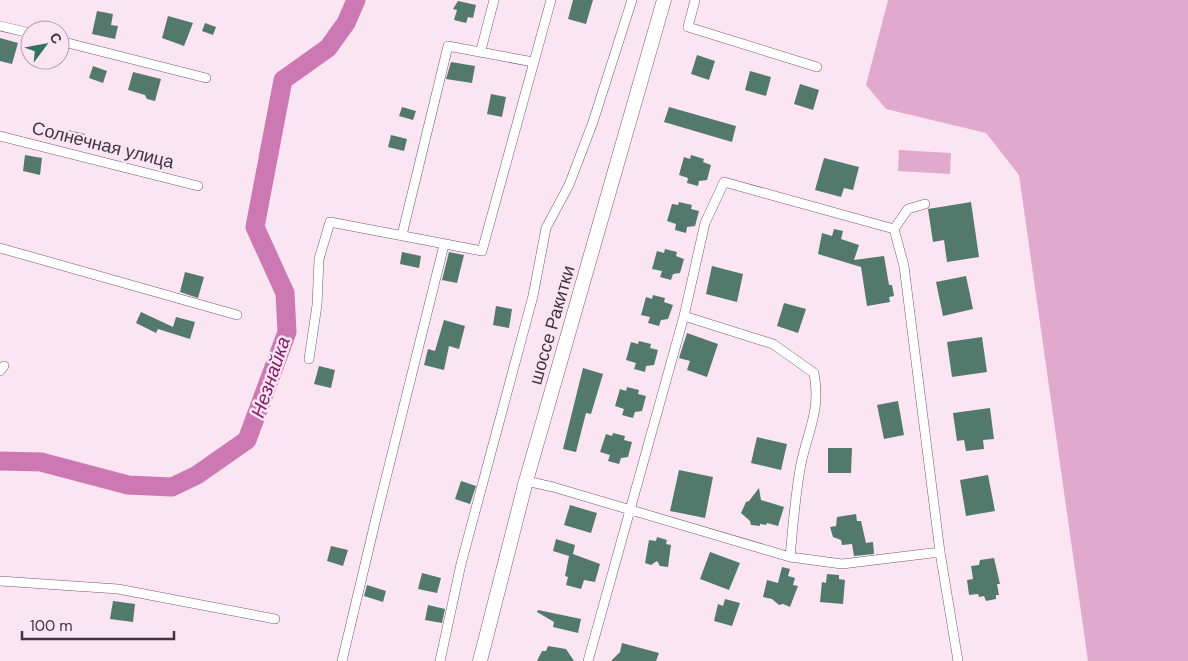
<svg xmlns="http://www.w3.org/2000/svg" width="1188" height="661" font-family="'DM Sans',sans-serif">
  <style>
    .green { fill: #e2a9ce }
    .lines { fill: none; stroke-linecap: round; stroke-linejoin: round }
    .river { stroke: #cc79b3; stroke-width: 19 }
    .building { fill: #52796c }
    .minor-casing { stroke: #76586c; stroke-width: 10 }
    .secondary-casing { stroke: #76586c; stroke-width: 15 }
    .minor { stroke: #fff; stroke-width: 9 }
    .secondary { stroke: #fff; stroke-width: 14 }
    .labels { text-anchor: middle; stroke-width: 5; stroke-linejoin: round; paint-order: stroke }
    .street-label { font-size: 18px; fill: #41343d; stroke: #fbe5f3 }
    .water-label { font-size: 19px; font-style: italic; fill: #7e1a67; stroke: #fbe5f3 }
  </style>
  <rect width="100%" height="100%" fill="#fbe5f3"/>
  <!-- green -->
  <path class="green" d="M888,0H1188V661H1088L1019,175L986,133L886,109L866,85Z
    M899,150L951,153L950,174L898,171Z"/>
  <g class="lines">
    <!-- river -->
    <path class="river" d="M0,461L41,462L128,485L172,487L197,475L247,440L287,332L285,293L255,227L283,80L328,48L346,23L356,0"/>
  </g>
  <!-- building -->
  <path class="building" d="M573,0H593L586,24L568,19Z
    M458,1L476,5L473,18L468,17L466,23L454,20L457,10L453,9Z
    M97,11L113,14L111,25L118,26L115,39L92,34Z
    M168,16L193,23L184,46L162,38Z
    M205,23L216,27L213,35L202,31Z
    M0,38L18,43L12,64L0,61Z
    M697,55L715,61L709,80L691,74Z
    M451,62L475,66L472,83L446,79Z
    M93,66L107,71L103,83L89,78Z
    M750,71L771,77L766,96L745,90Z
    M133,72L161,79L155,101L147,99L145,95L128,90Z
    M800,84L819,90L813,110L794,104Z
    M491,94L506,97L502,117L487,114Z
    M402,107L416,111L413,120L399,116Z
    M669,107L736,126L732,142L664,122Z
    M68,130L85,134L82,145L65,141Z
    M391,135L407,139L404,151L388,147Z
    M25,155L42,158L40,175L23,171Z
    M691,155L704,159L703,162L711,165L707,180L699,181L698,186L687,183L688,178L679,175L684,157L690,159Z
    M824,158L859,167L853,190L844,188L841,197L815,190Z
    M679,202L692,205L691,209L699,211L695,226L687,227L686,233L675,230L676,224L667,221L672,204L678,205Z
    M971,202L979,257L947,262L944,240L933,242L928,209Z
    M834,229L843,231L841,239L859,245L854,260L884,256L889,285H892L894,296L889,297L890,302L867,306L861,267L818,254L822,233L832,236Z
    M665,249L677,252L676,256L684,259L680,273L673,274L671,280L660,277L662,271L652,269L657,251L664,253Z
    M402,252L421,256L419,268L400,264Z
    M449,252L464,255L457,283L442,280Z
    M712,266L743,274L737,302L706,294Z
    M185,272L204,277L198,298L180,292Z
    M966,276L973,309L943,316L936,282Z
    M653,295L665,298L664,302L673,305L668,319L661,320L659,326L648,323L650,317L641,315L646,297L652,299Z
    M784,303L806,309L798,333L777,326Z
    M496,306L512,309L509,328L493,325Z
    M141,312L173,327L176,317L195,322L190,339L158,329L156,333L136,323Z
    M444,320L465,326L459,349L449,346L444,370L424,365L428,349L435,351Z
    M687,333L718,344L707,377L687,370L690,361L679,358Z
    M982,337L987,372L952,377L947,342Z
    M639,341L651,344L650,348L658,350L654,365L646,366L645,372L634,369L636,363L626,360L631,342L638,344Z
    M319,366L335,370L331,388L314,384Z
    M583,368L603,374L591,414L586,413L576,452L563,449Z
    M627,387L639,390L638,394L646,396L642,411L635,412L633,418L622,415L624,409L615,406L620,389L626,391Z
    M898,401L904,435L884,439L877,405Z
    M990,408L994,439L983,440L984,449L966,451L964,440L957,441L953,413Z
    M613,433L625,436L624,440L632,442L628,457L621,458L619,464L608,461L610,455L600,452L606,434L612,436Z
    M757,437L787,444L781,470L751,463Z
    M828,448H852L851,473H828Z
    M679,470L713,477L705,518L670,511Z
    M988,475L995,511L966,516L960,480Z
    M461,481L476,486L470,504L455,499Z
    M759,488L761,500L784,507L778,526L767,523L766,525L760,524V526L751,525L750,521L741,513L746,502L749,501Z
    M570,505L597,513L591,533L564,525Z
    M856,514L857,521H861L866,543L873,542L874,554L854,556L852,544L842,545L841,540L833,537L830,527L836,526L837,517Z
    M657,537L667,540L666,544L671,545L668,567L660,566L657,561L651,565L645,563L649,540L656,541Z
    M556,539L575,545L573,554L600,564L595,582L584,580L581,589L566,585L568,577L565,576L569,556L553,551Z
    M331,546L348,550L343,566L327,561Z
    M710,552L740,563L729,590L700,579Z
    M994,558L1000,584H997L999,595H996V599L986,601L984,596L979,597L978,594L969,595L967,580L973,579L971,566L979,565L980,560Z
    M782,567L790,569L788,576L795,578L793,585L798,586L790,607L783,604L779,605L772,599L763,597L767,580L778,583Z
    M422,573L441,578L437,593L418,589Z
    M827,574L839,575V579L845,580L843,604L820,602L822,582L826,583Z
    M367,585L386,591L383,602L364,596Z
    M725,599L740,603L732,626L714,621L718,604L723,606Z
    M113,601L135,604L133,622L110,619Z
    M428,605L445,609L442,623L425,620Z
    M538,610L581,619L578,633L553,627L554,622L537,612Z
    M622,643L659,653L656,661H611L620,652Z
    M548,646L566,649L574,661H537L542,651H546Z"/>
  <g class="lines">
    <!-- minor casing -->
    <g class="minor-casing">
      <path id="minor" d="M695,0L688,27L817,67
        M0,26L30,33
        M60,41L206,78
        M481,50L494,0
        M0,136L198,186
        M894,229L904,266L940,552L958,661
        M402,235L448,46L533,62
        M0,248L237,315
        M684,316L773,344L814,373C821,411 808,430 801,464C795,495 793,526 790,557
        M309,359L317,305L319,259L330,222L482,251L551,0
        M0,371L4,366
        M526,481L553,487L790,557L842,564L940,552
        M0,581L118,589L275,619
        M342,661L377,514L444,245
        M440,661L461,564L533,296L546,228L569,185L593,122L632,0
        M588,661L684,316L705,223L724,182L894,229L908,209L925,204"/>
    </g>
    <!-- secondary casing -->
    <g class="secondary-casing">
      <path id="secondary" d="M480,661L526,481L664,0"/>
    </g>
    <!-- minor -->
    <use href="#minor" class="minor"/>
    <!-- secondary -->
    <use href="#secondary" class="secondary"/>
  </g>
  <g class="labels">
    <!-- street labels -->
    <g class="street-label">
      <text transform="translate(103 145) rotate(14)" y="6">Солнечная улица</text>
      <text transform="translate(552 325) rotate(-74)" y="6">шоссе Ракитки</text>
    </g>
    <!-- water labels -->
    <g class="water-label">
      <text transform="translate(270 377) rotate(-71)" y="7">Незнайка</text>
    </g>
  </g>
  <!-- north arrow -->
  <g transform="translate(45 45) rotate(58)"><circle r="24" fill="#fbe5f3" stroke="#b19eaa"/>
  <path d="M0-4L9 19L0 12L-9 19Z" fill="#31715e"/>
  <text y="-8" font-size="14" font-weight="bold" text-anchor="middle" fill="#41343d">С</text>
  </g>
  <!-- scale -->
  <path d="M22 631v8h152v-8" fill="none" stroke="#41343d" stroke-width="2.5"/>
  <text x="30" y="631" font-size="15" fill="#41343d" stroke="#fbe5f3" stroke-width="4" paint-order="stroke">100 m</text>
</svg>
